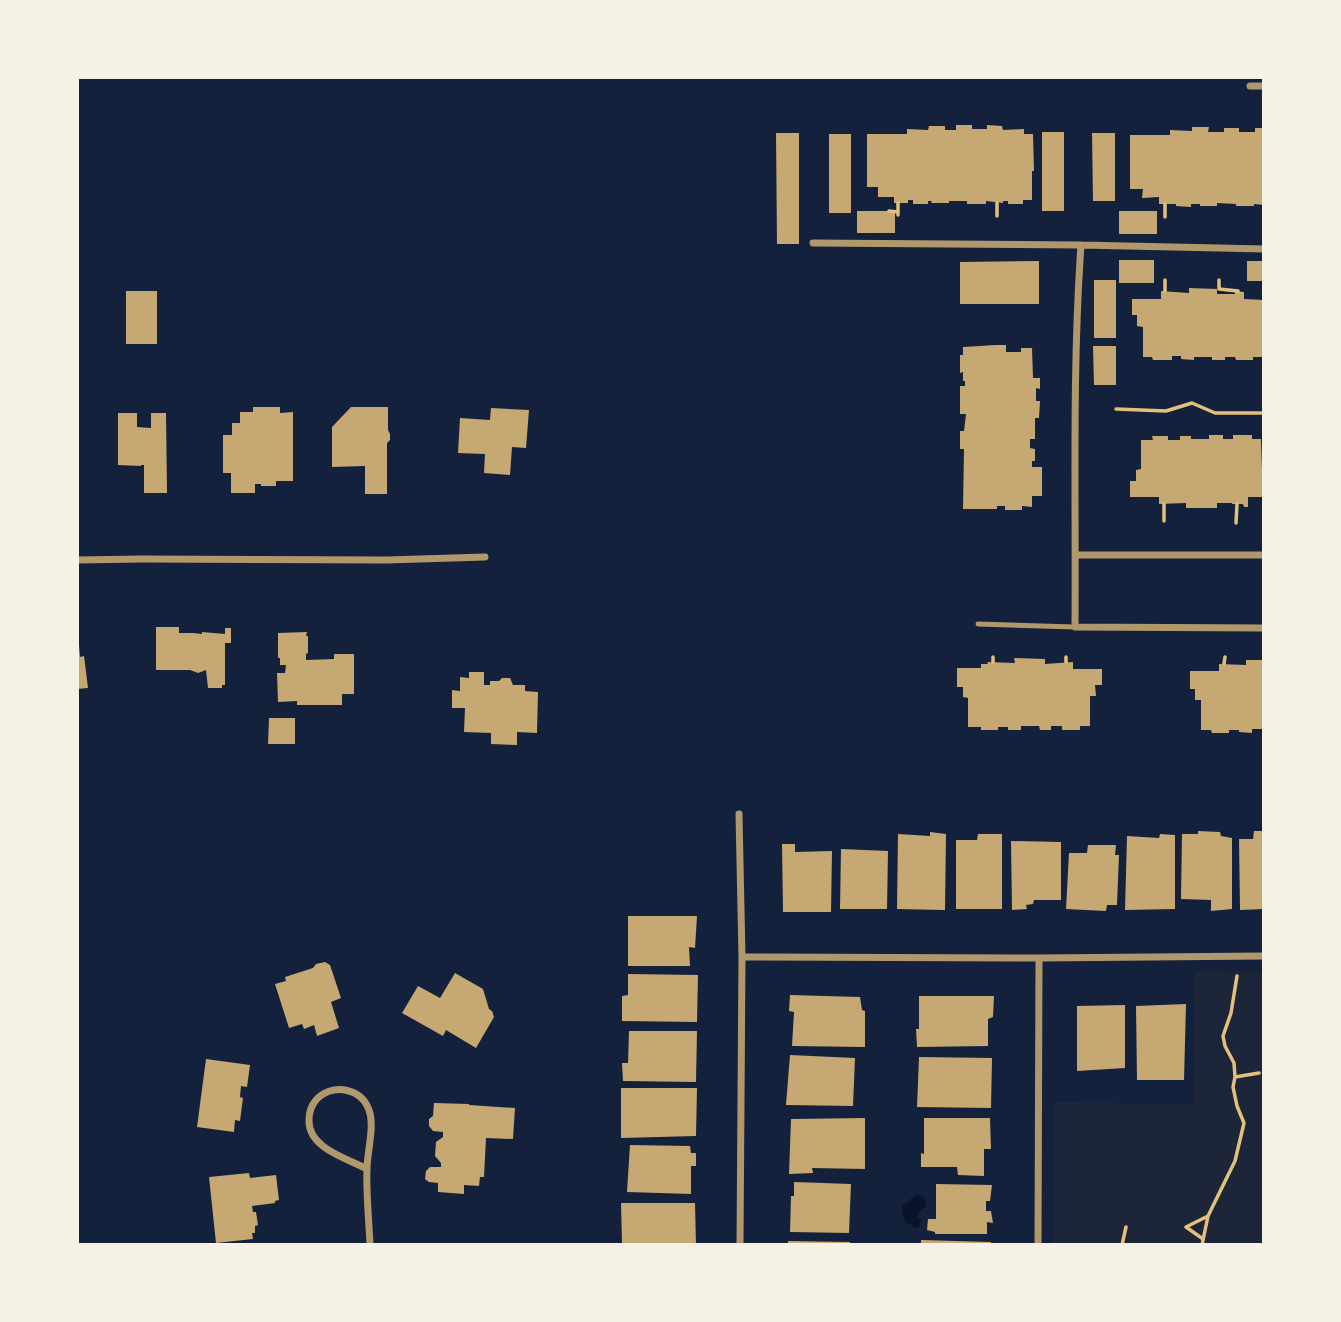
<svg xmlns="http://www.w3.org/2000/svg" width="1341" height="1322" font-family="Lato,sans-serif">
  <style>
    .green { fill: #1d2539 }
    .water { fill: #0b132b }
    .building { fill: #c6a872 }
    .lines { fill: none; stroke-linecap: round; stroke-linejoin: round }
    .path { stroke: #e5c07b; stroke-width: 3.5 }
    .service { stroke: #b1986c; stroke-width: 5 }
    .minor { stroke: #b1986c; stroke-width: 7 }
  </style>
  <rect width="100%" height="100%" fill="#14213d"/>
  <!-- green -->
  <path class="green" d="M1195,971L1264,972V1245H1053V1102L1193,1104Z"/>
  <!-- water -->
  <path class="water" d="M917,1194L924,1198L926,1206L919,1212L917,1217L921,1220L919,1227L916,1228L912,1227L911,1224L906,1223L902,1212V1206Z"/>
  <!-- building -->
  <path class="building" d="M956,125H972V129H987V125L1002,126L1003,130L1024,129V134H1033L1034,171H1032V200H1023V204H1008V201H1003V203L986,201V204H967V201H949V203H931L932,201H928V204H913V200H908V203H894V197H878V187H867V134H907V129L928,130L929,126H945V130H956Z
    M1192,127H1209L1208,132H1224V128H1239V132H1255V128H1264V205L1254,204V206H1236V204L1217,203V206H1200V204H1191V207L1176,206V204H1159V197L1142,198L1143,189H1130V135H1170V130L1192,131Z
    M1042,132H1064V211H1042Z
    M776,133H799V244H777Z
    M1092,133H1115V201H1093Z
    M829,134H851V213H829Z
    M857,211H895V233H857Z
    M1119,211H1157V234H1119Z
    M1119,260H1154V283H1119Z
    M1039,261V304H960V262Z
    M1247,261H1264V281H1247Z
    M1094,280H1116V338H1094Z
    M1189,288L1217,289V294H1235V291L1244,292V299L1264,300V357H1253V360H1236L1235,357H1225V360H1212V357H1194V360L1181,359V356H1172V360H1153L1152,357H1143V327L1137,326V315H1132V299H1161V291L1189,293Z
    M126,291H157V344H126Z
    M996,345H1006V352H1021V348H1032L1033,378H1040V389L1036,388V401H1040L1039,418H1035V439H1030V448L1035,449V461H1032V467H1042V496H1032V507L1022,506V510H1005V506H997V509H963L964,449H960V431H964L966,414H960V386H965V381H963V372L960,373V355H963V347Z
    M1093,346H1116V385H1094Z
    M253,407H280V413L293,412V481H276V486H261V484H255V493H231V473H223V435H232V423H240V412H253Z
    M351,407H388V430L390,434V440L387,443V494H365V466L332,467V427Z
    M491,408L529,410L526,448L512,447L510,475L484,473L485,454L458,453L460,418L490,420Z
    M118,413H137V427L151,428V413H166L167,493H144V465H141V466L118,465Z
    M1209,435H1223V439H1233V435H1252V439H1261L1262,470H1264V497H1248V507H1244L1243,504H1232V503H1217V508H1186V503L1159,504V497H1130V481H1136V470L1141,469V440H1153L1152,436H1168V440H1180V436H1191V439H1209Z
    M156,627H179V633H193L202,634V632L225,634V628H231V643H225V685H222V688H208L206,670L198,673L190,670H156Z
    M307,632L306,636H308V653L306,654V660L334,659V654H354V694H342V705H297V701L278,702L277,673H285L286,665H280V658H278V633Z
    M77,645H79L80,657L84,656L88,688L77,689Z
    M1014,658L1045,659V664L1073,662V669H1102V685H1095L1096,696H1090V726H1080V730H1062V726H1051V730H1040L1039,726H1021V730H1008V727H998V730H981V727H968V698L963,697V687H957V668H981V664H988L987,662L1015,663Z
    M1246,660H1264V729H1252V733L1239,732V730H1229V733H1212L1211,730H1201V700H1195V689H1190V671H1219V664L1246,665Z
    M469,672H484V685H490V681H499L502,678H510L513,685H525V691L538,692L537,733L517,732V745L491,744V733L464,732L465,708H452V690L460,691V677L469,678Z
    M269,718H295V744H268Z
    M1198,831L1220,832L1221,836L1232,838V909L1211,911V900L1181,899L1182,834H1198Z
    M1254,831H1264V909L1240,910L1239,839H1253Z
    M930,832L946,834L945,910L897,909L898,834L930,836Z
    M978,834H1002V909H956V840H977Z
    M1160,834L1175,835V909L1125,910L1127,836L1159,838Z
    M1011,841L1061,842V900H1034L1033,904L1026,905L1027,909L1012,910Z
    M782,844H795V852L832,851L831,912H783Z
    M1088,845H1116L1115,855H1119L1117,905H1107L1106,911L1066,909L1069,853H1087Z
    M841,849L888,851L887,909H840Z
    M628,916H697L695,948L689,947L690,966H628Z
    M325,962L330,965L341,998L331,1002L339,1028L317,1036L314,1025L304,1029L302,1024L289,1028L275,984L286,981L285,977L313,968L316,964Z
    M455,973L483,989L489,1009L492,1011L494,1017L476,1048L446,1030L443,1036L402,1013L418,986L440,998Z
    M628,974L698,975L697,1022L622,1021V996L628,995Z
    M790,995L860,997L862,1010L865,1011V1047L792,1046L794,1012L789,1011Z
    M919,996H994L993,1017L988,1019V1046L917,1047L916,1029H919Z
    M1186,1004L1184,1080H1137L1136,1006Z
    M1125,1005V1068L1077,1071V1006Z
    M629,1031H697L696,1082L623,1081L622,1063H628Z
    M790,1055L855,1058L853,1106L786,1105Z
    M919,1057L992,1058L991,1108L917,1107Z
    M206,1059L250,1065L247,1087L241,1086L240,1097L243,1098L240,1121L235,1120L234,1132L197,1127Z
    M621,1088H697L696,1136L621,1138Z
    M434,1103L469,1104V1105L515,1108L513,1139L486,1138L484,1177H480L479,1186L464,1185V1194L438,1192V1183L429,1182L425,1179L426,1171L430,1167H441V1163L435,1156L436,1142L443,1137V1132L433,1131L429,1126V1119L433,1116Z
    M865,1118V1169L812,1168L813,1173L789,1174L791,1119Z
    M924,1118H990L991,1149H984V1176L958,1175L957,1167H921V1153L924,1154Z
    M630,1145L690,1146L691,1153H696V1166H691V1194L627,1192Z
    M249,1173L250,1178L276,1175L279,1200L275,1201V1203L252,1206L253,1212H256L258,1225L255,1226V1233H252L253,1239L216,1243L209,1177Z
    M794,1182L851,1184L849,1233L790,1232L791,1196H794Z
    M936,1184L992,1185L990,1201H986V1211H991L993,1223L987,1222V1234H935V1232L927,1230L928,1219H936Z
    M621,1203H695L696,1245H622Z
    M921,1240L991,1242V1245H921Z
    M788,1241L850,1242V1245H788Z"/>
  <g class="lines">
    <!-- path -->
    <path class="path" d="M898,203V215
      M1165,204V217
      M889,211L898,212
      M997,216V203
      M1264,218V213
      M1165,280V291
      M1219,280V289L1238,291
      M1116,409L1166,411L1192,403L1215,413H1264
      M1164,521V504
      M1236,523L1237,504
      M1066,657V662
      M993,662V657
      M1224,664L1225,657
      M1235,1077L1259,1073
      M1203,1239L1186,1227L1208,1216
      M1122,1245L1126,1227
      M1202,1245L1208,1216L1235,1161L1244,1123L1237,1106L1233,1087L1235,1077L1234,1063L1225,1046L1223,1036L1231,1013L1237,976"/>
    <!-- service -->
    <path class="service" d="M978,624L1075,627"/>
    <!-- minor -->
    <path class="minor" d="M1250,86H1264
      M813,243L1081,245L1264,249
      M1081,245C1072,373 1076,500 1075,627L1264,628
      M1076,555H1264
      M77,560L141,559L387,560L485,557
      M739,814L742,957L740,1245
      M742,957L1039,958L1264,956
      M367,1169C346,1158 308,1148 309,1120C309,1112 311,1106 316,1100C323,1092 334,1088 345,1090C356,1092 365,1099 369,1110C375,1126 367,1152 367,1169C366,1194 369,1220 370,1245
      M1038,1245L1039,958"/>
  </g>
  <!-- border -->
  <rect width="1341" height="1322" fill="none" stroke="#f6f1e7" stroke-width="158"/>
</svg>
